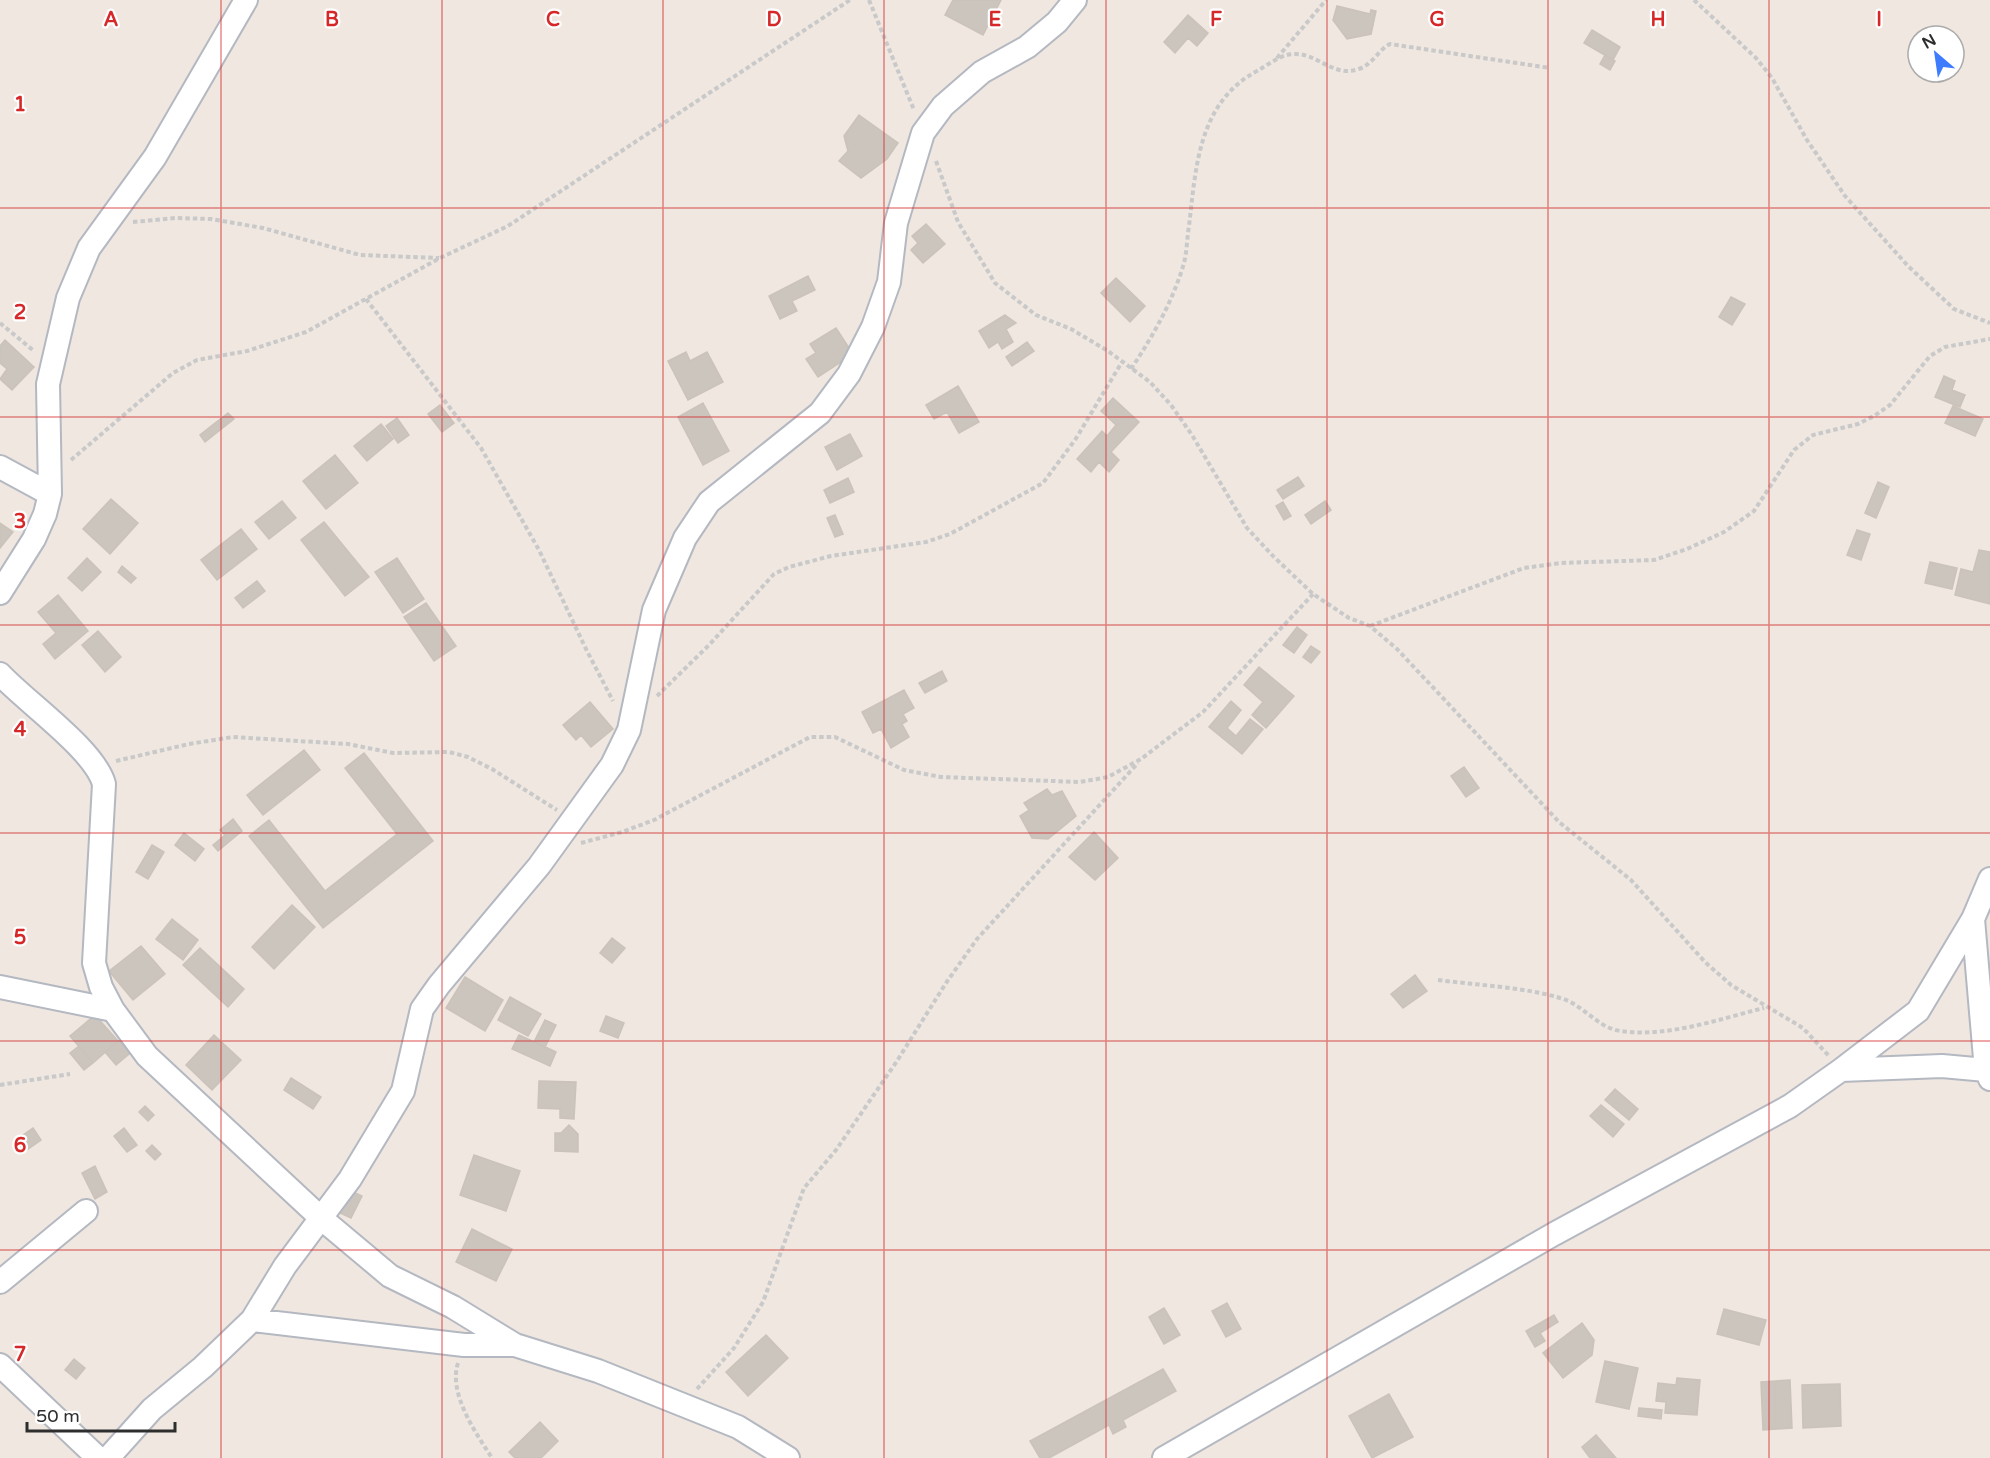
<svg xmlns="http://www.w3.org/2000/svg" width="1990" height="1458" font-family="'Varela Round',sans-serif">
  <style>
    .building { fill: #cbc5be; stroke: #cbc2b9; stroke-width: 1.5 }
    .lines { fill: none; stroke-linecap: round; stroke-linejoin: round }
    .minor-casing { stroke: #b4b8c1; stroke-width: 26 }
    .path { stroke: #c9c9c9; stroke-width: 4; stroke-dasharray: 4.5 3; stroke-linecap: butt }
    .minor { stroke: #fff; stroke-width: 22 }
    .grid { fill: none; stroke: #d62828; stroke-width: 1.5; stroke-opacity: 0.55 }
    .grid-label { font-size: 20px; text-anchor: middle; font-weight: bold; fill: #d62828; stroke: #fff; stroke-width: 4.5; stroke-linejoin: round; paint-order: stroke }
  </style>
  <rect width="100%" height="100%" fill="#efe7e0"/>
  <!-- building -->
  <path class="building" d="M953,0H1001L983,35L945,15Z
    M1337,6L1370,14L1371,10L1376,11L1371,34L1347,39L1333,20Z
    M1188,15L1208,33L1197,46L1188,38L1175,53L1164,42Z
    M1592,30L1620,47L1613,60L1584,43Z
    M1605,55L1615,61L1610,70L1600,64Z
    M859,115L898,143L887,159L861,178L839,161L848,151L844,136Z
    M926,224L945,244L923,263L911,250L918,243L912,236Z
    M808,276L815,290L792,301L797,311L780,319L769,296Z
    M1116,278L1145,306L1130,322L1101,293Z
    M1731,297L1745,304L1732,325L1719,317Z
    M1005,315L1016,323L1006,329L1013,342L1002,349L998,342L989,348L979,331Z
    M836,328L853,354L818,377L806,359L816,353L810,344Z
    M5,340L34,367L12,390L0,379L7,369L0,363V346Z
    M1027,342L1034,351L1012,366L1006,357Z
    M686,352L690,361L707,352L723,382L688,400L668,361Z
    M1944,376L1955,381L1952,390L1965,395L1960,407L1935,397Z
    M958,386L979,422L959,433L947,412L934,419L926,405Z
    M1113,398L1139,422L1111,452L1119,460L1109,472L1099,462L1091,472L1077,459L1102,431L1107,436L1116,425L1101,411Z
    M703,403L729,451L703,465L678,417Z
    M440,405L454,423L442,432L428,414Z
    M1953,406L1983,419L1975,436L1945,423Z
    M228,413L234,419L205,442L200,435Z
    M397,418L409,435L398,443L386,426Z
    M381,424L393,439L367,461L354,446Z
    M850,434L862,456L837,470L825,447Z
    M335,455L358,483L326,509L303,481Z
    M1298,477L1304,486L1283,499L1277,490Z
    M848,478L854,492L830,503L824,490Z
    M1878,482L1889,487L1876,518L1865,513Z
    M111,499L138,523L110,554L83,529Z
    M282,501L296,518L269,539L255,522Z
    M1325,501L1331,510L1311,524L1305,515Z
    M1283,502L1291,516L1284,520L1276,506Z
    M835,515L843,534L835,537L827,518Z
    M324,522L369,577L345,596L301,540Z
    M0,523L13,532L0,548Z
    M241,529L257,549L217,580L201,560Z
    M1857,530L1870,534L1861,560L1847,555Z
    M1979,550L1990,552V604L1955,595L1961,569L1973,572Z
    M87,558L101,572L82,591L68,578Z
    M397,558L424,599L403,613L375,572Z
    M1930,562L1957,568L1952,589L1925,583Z
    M122,566L136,578L131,583L118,572Z
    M257,581L265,591L243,608L235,598Z
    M58,595L88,631L55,659L43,644L56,633L38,612Z
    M426,603L456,646L434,661L404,617Z
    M1297,627L1307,635L1294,653L1283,645Z
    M98,631L121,657L105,672L82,645Z
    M1311,646L1320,652L1311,663L1303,657Z
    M1259,667L1294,696L1266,728L1252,715L1263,702L1244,685Z
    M942,671L947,681L925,693L919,683Z
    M904,690L914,708L903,714L907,721L902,724L909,737L891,748L881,729L873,733L862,712Z
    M1231,701L1241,710L1227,728L1236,736L1250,719L1263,729L1242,754L1209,727Z
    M590,702L613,729L591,747L581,735L576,740L563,725Z
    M304,750L320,770L263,815L247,795Z
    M364,753L433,841L323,928L249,836L269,820L325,891L397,834L345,768Z
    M1464,767L1479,788L1466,797L1451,776Z
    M1047,789L1052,795L1062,791L1076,816L1048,839L1032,838L1020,816L1029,810L1024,803Z
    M233,819L242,831L218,851L213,845L225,835L220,830Z
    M1094,832L1118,858L1095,880L1069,857Z
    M184,833L204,849L195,861L175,845Z
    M152,845L164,852L148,879L136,872Z
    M292,905L315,927L274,969L252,947Z
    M172,919L198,940L183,960L156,939Z
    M612,938L625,948L612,963L600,953Z
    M141,946L165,974L133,1000L109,971Z
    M200,948L244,989L228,1007L183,965Z
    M1415,975L1427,991L1403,1008L1391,994Z
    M465,977L503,1000L485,1031L446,1008Z
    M510,997L541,1014L528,1036L498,1020Z
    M95,1015L118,1041L93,1063L70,1036Z
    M606,1016L624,1023L618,1038L600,1031Z
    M545,1020L556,1025L545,1047L534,1042Z
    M214,1035L241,1060L212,1090L186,1065Z
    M519,1035L556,1052L550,1066L512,1049Z
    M123,1037L134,1050L116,1065L105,1052Z
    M79,1046L93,1063L84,1070L70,1053Z
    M291,1078L321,1097L313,1109L284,1090Z
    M539,1081L576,1082L574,1119L560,1118V1109L538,1108Z
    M1615,1089L1638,1109L1629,1120L1605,1100Z
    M1601,1105L1624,1124L1613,1137L1590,1116Z
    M145,1106L154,1115L148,1121L139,1112Z
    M569,1125L578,1134V1152L555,1151V1133H561Z
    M33,1128L41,1140L24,1152L16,1140Z
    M124,1128L137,1145L127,1152L114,1136Z
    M152,1145L161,1154L155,1160L146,1151Z
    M474,1155L520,1171L506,1211L460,1195Z
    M95,1166L107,1192L95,1199L82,1173Z
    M351,1191L362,1196L351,1218L340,1213Z
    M472,1229L512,1249L496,1281L456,1262Z
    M1227,1303L1241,1329L1226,1337L1212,1311Z
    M1164,1308L1180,1335L1164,1344L1149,1317Z
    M1724,1309L1766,1320L1759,1345L1717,1334Z
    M1554,1315L1558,1322L1540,1333L1545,1341L1535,1347L1526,1331Z
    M1582,1323L1594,1340L1592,1355L1563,1378L1543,1353Z
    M766,1335L788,1358L748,1396L726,1372Z
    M74,1359L85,1368L76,1379L65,1370Z
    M1605,1361L1638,1368L1629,1409L1596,1402Z
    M1163,1369L1176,1391L1123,1420L1126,1427L1113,1434L1109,1425L1049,1458H1040L1030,1441Z
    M1677,1378L1700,1380L1697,1415L1665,1413L1666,1402L1656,1401L1658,1383L1676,1385Z
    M1790,1380L1792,1428L1763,1430L1761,1382Z
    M1840,1384L1841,1426L1803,1428L1802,1385Z
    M1389,1394L1413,1437L1372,1458L1349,1416Z
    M1639,1408L1662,1410L1661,1419L1638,1416Z
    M540,1422L558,1441L541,1458H515L509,1452Z
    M1596,1435L1616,1458H1590L1582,1447Z"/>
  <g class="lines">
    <!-- minor casing -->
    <g class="minor-casing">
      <path id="minor" d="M0,467L50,494
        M0,593L34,539L45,514L50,494L48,384L68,298L89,248L155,157L246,0
        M0,674C26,702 95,750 104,784L94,963L101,987L113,1010L147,1056L322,1219L390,1276L453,1307L515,1345L598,1371L738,1427L788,1458
        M1973,919L1986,1070L1990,1079
        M0,987L113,1010
        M1841,1070L1942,1066L1986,1070
        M0,1282L86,1211
        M252,1320L464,1345H513
        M0,1365L98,1458
        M108,1458L152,1409L203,1367L252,1320L285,1266L350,1179L403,1091L422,1009L439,985L539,866L612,765L629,730L654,610L685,538L709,502L820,413L849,374L873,327L889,282L896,223L923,133L943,106L982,72L1027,47L1057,22L1075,0
        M1164,1458L1554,1234L1790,1106L1841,1070L1918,1011L1973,919L1990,879"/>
    </g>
    <!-- path -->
    <path class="path" d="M869,0L914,110
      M1694,0L1756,58L1772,78L1807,140L1845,196L1908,266L1954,309L1990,323
      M1277,58L1326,0
      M936,161L958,222L995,283L1036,315L1071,329L1108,351L1150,382L1171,405L1192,435L1247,528L1274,557L1313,594L1349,618L1370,626L1397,649L1559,822L1631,880L1705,962L1731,985L1803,1028L1829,1056
      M133,222L176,218L211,219L263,228L360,255L439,258
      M366,299L481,448L539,550L586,649L613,701
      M0,323L34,351
      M1131,369C1153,336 1173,301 1184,263C1187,251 1187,238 1189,226C1196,167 1198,103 1257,71C1268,65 1281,54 1294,54C1318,53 1333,78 1359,69C1373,64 1378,50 1390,44L1550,68
      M71,460L173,373L197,360L247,351L306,332L440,258L508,226L850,0
      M1370,626L1524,568L1561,563L1654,560L1687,549L1724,532L1754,511L1794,450L1813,435L1858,424L1874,416L1890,405L1930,356L1945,347L1990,339
      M657,696L709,645L774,574L789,567L831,556L926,542L950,534L1043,483L1075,440L1122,362
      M116,761L189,744L233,737L348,744L393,753L449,752L468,757L492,769L557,810
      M581,843L622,832L654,820L810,737H835L904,770L941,777L1080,782L1108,777L1141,759L1203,712L1313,594
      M1438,980C1475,985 1524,987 1560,998C1583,1004 1596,1027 1620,1031C1667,1038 1719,1019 1764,1008
      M0,1085L70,1074
      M458,1363C448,1394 476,1433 492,1458
      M697,1389L734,1348L763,1302L804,1188L836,1150L897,1061L946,983L977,939L1138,763"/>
    <!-- minor -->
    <use href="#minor" class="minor"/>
  </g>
  <!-- grid -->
  <path class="grid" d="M221,0V1458M442,0V1458M663,0V1458M884,0V1458M1106,0V1458M1327,0V1458M1548,0V1458M1769,0V1458M0,208H1990M0,417H1990M0,625H1990M0,833H1990M0,1041H1990M0,1250H1990"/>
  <g class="grid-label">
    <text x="111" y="26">A</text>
    <text x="332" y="26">B</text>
    <text x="553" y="26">C</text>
    <text x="774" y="26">D</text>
    <text x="995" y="26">E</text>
    <text x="1216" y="26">F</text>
    <text x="1437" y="26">G</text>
    <text x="1658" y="26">H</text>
    <text x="1879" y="26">I</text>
    <text x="20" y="111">1</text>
    <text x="20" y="319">2</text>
    <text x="20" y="528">3</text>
    <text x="20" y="736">4</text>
    <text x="20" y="944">5</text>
    <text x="20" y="1152">6</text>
    <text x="20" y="1361">7</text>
  </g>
  <!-- north arrow -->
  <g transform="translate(1936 54) rotate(331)"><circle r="28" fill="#ffffff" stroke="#ababab" stroke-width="1.5"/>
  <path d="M0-4.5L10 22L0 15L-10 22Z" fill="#3d7cff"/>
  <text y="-9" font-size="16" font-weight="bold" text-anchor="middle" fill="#2e2e2e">N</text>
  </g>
  <!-- scale -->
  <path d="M27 1422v9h148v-9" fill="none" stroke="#2e2e2e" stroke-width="3"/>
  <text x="36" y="1422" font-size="18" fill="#2e2e2e" stroke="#ffffff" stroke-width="4.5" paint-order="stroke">50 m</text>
</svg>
